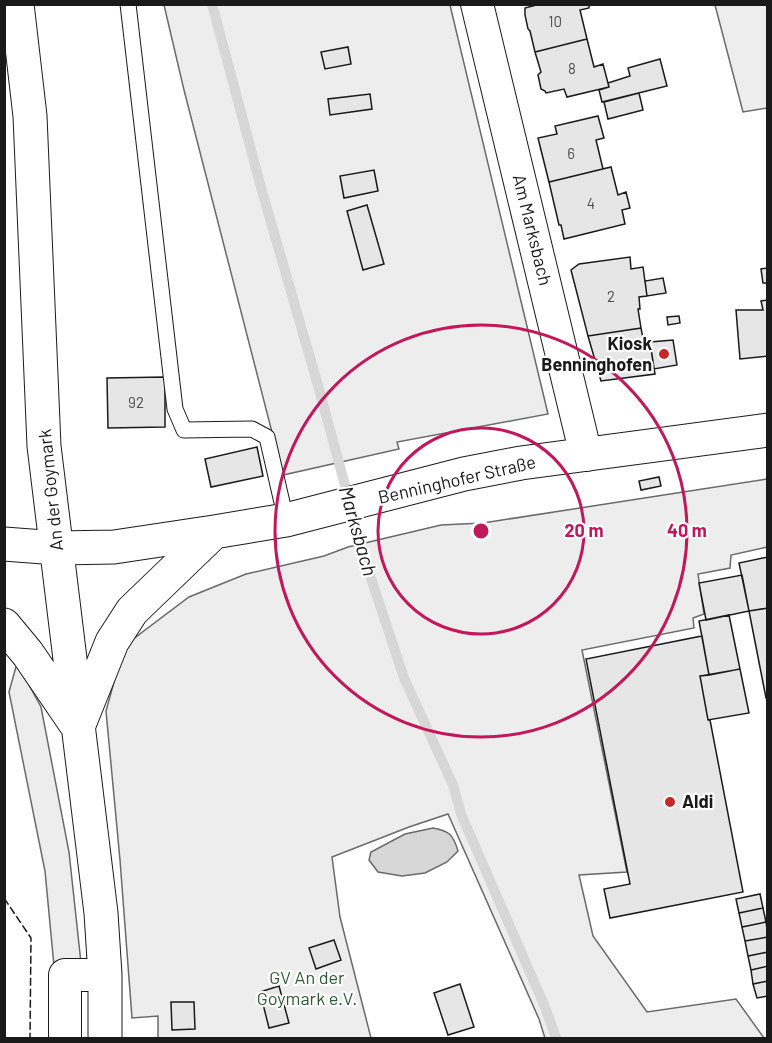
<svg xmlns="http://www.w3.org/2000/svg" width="772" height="1043" font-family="Barlow,sans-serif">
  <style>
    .built { fill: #ededed; stroke: #6a6a6a; stroke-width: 1.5 }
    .water { fill: #d7d7d7; stroke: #6a6a6a; stroke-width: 1.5 }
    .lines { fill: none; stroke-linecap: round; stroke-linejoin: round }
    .stream { stroke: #d7d7d7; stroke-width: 10 }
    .building { fill: #e6e6e6; stroke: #1a1a1a; stroke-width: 1.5 }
    .service-casing { stroke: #1a1a1a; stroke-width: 17 }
    .minor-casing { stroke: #1a1a1a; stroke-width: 34 }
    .secondary-casing { stroke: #1a1a1a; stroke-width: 35 }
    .service { stroke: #fff; stroke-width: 15 }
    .minor { stroke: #fff; stroke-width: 32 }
    .secondary { stroke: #fff; stroke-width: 33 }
    .fence { stroke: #1a1a1a; stroke-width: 1.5; stroke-dasharray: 8 3; stroke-linecap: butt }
    .ring { fill: none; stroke: #c2185b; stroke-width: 3 }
    .poi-dot { fill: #c62828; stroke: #fff; stroke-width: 2 }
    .labels { text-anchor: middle; stroke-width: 4.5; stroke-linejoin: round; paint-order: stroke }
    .number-label { font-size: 15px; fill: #4d4d4d }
    .street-label { font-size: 18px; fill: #1a1a1a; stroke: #fff }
    .poi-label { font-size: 18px; font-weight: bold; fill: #1a1a1a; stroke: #fff; text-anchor: end }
    .park-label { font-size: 18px; fill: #2b5a34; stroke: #fff }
    .water-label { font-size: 20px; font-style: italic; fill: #1a1a1a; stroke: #fff }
    .centre { fill: #c2185b; stroke: #fff; stroke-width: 3 }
    .ring-label { font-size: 18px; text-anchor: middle; font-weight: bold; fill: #c2185b; stroke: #fff; stroke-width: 4.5; stroke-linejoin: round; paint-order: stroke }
  </style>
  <rect width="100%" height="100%" fill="#fff"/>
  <!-- built -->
  <path class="built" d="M164,5H450L548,414L397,442L399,449L283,475L184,90Z
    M715,5H767V108L743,112Z
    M767,479V547L731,555L730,568L698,574L704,614L693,618L694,628L582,650L627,872L579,875L593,936L647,1012L736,999L764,1038H545L539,1019L448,814L409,827L332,857L340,917L371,1038H158V1016L132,1018L120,860L106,711L124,646L189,597L246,574L324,556L348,547L441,525L483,523Z
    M17,663L41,707L69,852L81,963L54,966L45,871L9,692Z"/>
  <!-- water -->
  <path class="water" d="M433,828C449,831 453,834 458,851L447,862L425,873L402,876L378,872L369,860L371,852L405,834Z"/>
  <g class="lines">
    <!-- stream -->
    <path class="stream" d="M212,4L262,191L319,389L366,563L404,678L453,785L461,814L545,1007L556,1038"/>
  </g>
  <!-- building -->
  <path class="building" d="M540,4H589V8L580,10L587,39L535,52L530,31L528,29L525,15V8Z
    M587,39L594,67L603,64L609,87L567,97L564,89L546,93L545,91L541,89L538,75L541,72L535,52Z
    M348,47L351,64L325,69L321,52Z
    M660,59L667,86L602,102L599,90L609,87L608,83L630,76L628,68Z
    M639,93L643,110L608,119L604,102Z
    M370,94L372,109L330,115L328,99Z
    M598,116L604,138L596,140L603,169L549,182L538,138L557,134L555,126Z
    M611,167L618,195L626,192L630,208L622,210L625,224L564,239L561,225H559L549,182Z
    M374,170L378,191L344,198L340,176Z
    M367,205L384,264L363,270L347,211Z
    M630,257L631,269L643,267L647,296L639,297L640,309H638L641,328L588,336L571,270L579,264Z
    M768,268V295L767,283H763L761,269Z
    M663,278L666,293L647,296L645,281Z
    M768,300V356L740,359L736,310H763L761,301Z
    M679,316L680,323L668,325L667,317Z
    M641,328L644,344L650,342L655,374L601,381L588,336Z
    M673,340L677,365L654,369L650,342Z
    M165,377V427L108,428L107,378Z
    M257,447L263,476L211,487L205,459Z
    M659,477L661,486L641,490L639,481Z
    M768,557V608L749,611L739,563Z
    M742,575L749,611L706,620L699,583Z
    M768,608V698H766L749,611Z
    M729,615L740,669L709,675L699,621Z
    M702,636L709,675L700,676L708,720H710L743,892L610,918L604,889L630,884L586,659Z
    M740,669L749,713L708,720L700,676Z
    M760,894L763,908L739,913L736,899Z
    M763,908L766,922L742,927L739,913Z
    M766,922L768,937L745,941L742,927Z
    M768,937V952L748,956L745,941Z
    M334,940L341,960L316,969L309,948Z
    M768,952V966L751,970L748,956Z
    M768,966V981L753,984L751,970Z
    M768,981V996L757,998L753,984Z
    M460,984L474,1027L448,1035L434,993Z
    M279,986L289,1023L269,1028L260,992Z
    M171,1002H194L195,1029L172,1030Z"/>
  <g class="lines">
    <!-- service casing -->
    <g class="service-casing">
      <path id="service" d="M128,4L175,409L184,430L252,429L267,437L286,520"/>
    </g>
    <!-- minor casing -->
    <g class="minor-casing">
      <path id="minor" d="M477,4L586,455
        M65,1038V975H105"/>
    </g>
    <!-- secondary casing -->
    <g class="secondary-casing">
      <path id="secondary" d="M17,4L30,116L44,446L101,913L105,975V1038
        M4,544L57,548L114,547L214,532L286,520L464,474L521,463L768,430
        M4,625L28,654L75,723
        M80,722L112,642L132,611L214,532"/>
    </g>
    <!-- service -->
    <use href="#service" class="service"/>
    <!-- minor -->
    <use href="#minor" class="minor"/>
    <!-- secondary -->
    <use href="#secondary" class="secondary"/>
    <!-- fence -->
    <path class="fence" d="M4,898L31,938L30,1038"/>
  </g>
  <!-- distance rings -->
  <g class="ring">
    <circle cx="481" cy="531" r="103"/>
    <circle cx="481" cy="531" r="206"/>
  </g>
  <!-- markers -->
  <g class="poi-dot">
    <circle cx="664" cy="354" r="6"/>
    <circle cx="670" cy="802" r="6"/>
  </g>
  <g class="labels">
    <!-- number labels -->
    <g class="number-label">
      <text x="555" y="27">10</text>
      <text x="572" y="74">8</text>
      <text x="571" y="159">6</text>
      <text x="591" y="209">4</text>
      <text x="611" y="302">2</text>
      <text x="136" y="408">92</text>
    </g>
    <!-- street labels -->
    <g class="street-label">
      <text transform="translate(532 230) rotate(76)" y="6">Am Marksbach</text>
      <text transform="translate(457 480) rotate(-13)" y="6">Benninghofer Straße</text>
      <text transform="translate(51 490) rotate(-96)" y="6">An der Goymark</text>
    </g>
    <!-- poi labels -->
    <g class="poi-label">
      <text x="652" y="350">Kiosk<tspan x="652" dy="21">Benninghofen</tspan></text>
      <text x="682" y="808" text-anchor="start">Aldi</text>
    </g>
    <!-- park labels -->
    <g class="park-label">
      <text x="307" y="984">GV An der<tspan x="307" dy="21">Goymark e.V.</tspan></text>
    </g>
    <!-- water labels -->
    <g class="water-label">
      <text transform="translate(358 531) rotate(74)" y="7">Marksbach</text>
    </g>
  </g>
  <circle cx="481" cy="531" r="9" class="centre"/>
  <g class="ring-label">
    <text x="584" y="537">20 m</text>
    <text x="687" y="537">40 m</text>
  </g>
  <!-- border -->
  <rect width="772" height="1043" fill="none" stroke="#1a1a1a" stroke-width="12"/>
</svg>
